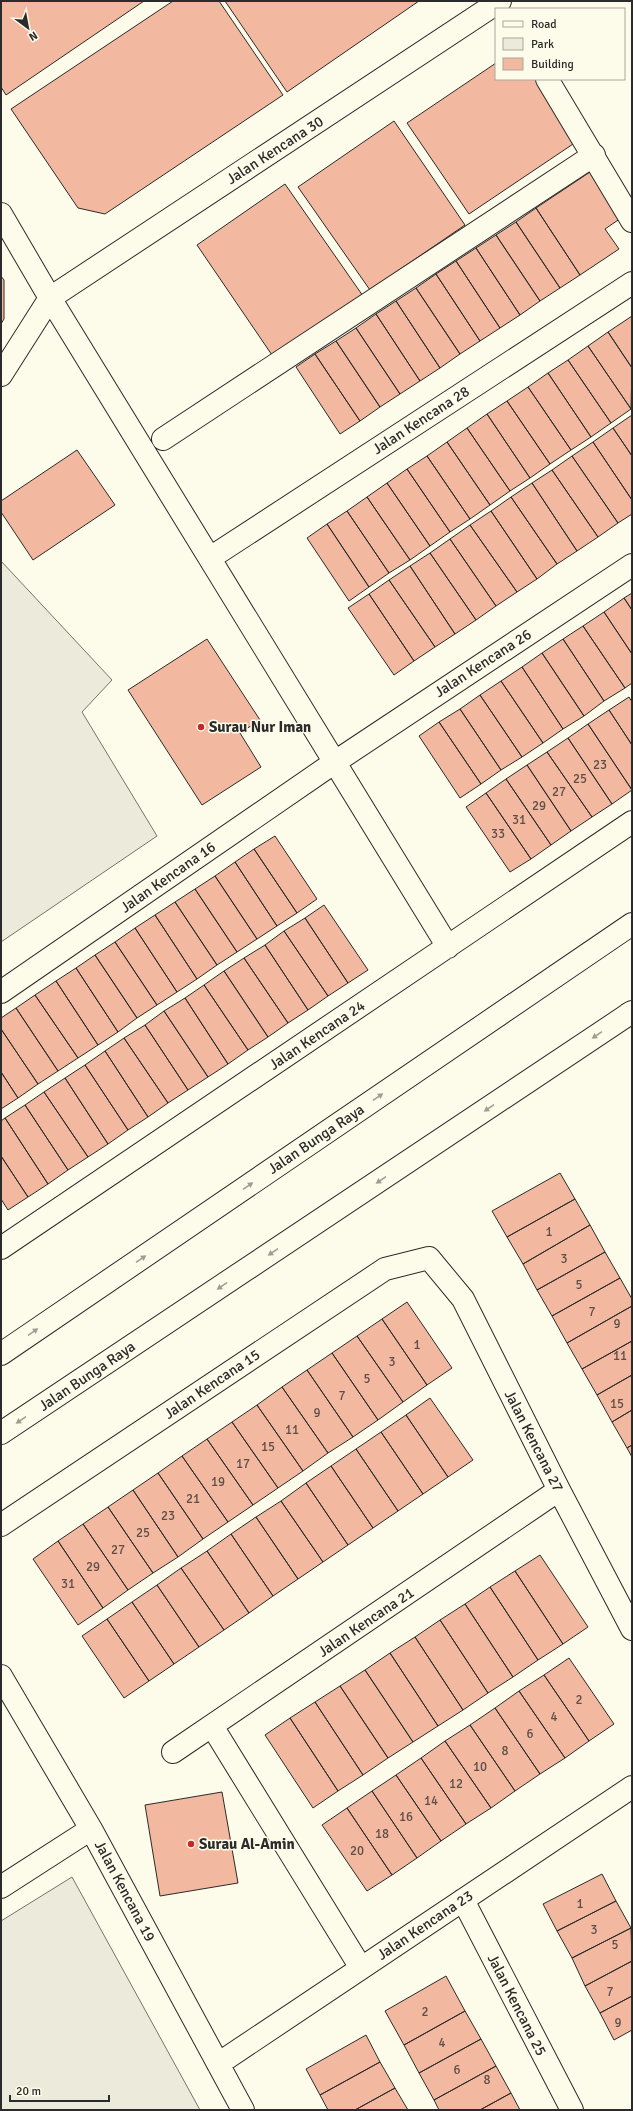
<svg xmlns="http://www.w3.org/2000/svg" width="633" height="2111" font-family="Signika,sans-serif">
  <style>
    .green { fill: #ecebdb; stroke: #74746e }
    .building { fill: #f2b8a0; stroke: #2b2b2b }
    .lines { fill: none; stroke-linecap: round; stroke-linejoin: round }
    .minor-casing { stroke: #2b2b2b; stroke-width: 24 }
    .highway-casing { stroke: #2b2b2b; stroke-width: 24 }
    .minor { stroke: #fdfbea; stroke-width: 22 }
    .highway { stroke: #fdfbea; stroke-width: 22 }
    .oneway { fill: #9e9d94 }
    .poi-dot { fill: #c62828; stroke: #fdfbea; stroke-width: 1.5 }
    .labels { text-anchor: middle; stroke-width: 3; stroke-linejoin: round; paint-order: stroke }
    .number-label { font-size: 13px; fill: #5d4e48 }
    .street-label { font-size: 15px; fill: #2b2b2b; stroke: #fdfbea }
    .poi-label { font-size: 15px; font-weight: bold; fill: #2b2b2b; stroke: #fdfbea; text-anchor: start }
  </style>
  <rect width="100%" height="100%" fill="#fdfbea"/>
  <!-- green -->
  <path class="green" d="M1,561L112,680L82,712L157,836L1,942Z
    M72,1877L200,2110H1V1921Z"/>
  <!-- building -->
  <path class="building" d="M1,1H144L6,95L1,87Z
    M173,1H219L283,95L105,214L78,208L11,109Z
    M225,1H419L287,92Z
    M496,63V79H538L579,140L469,214L407,123Z
    M394,121L465,225L370,290L298,187Z
    M593,170L624,216L605,229L619,249L580,275L536,208Z
    M285,184L363,296L274,358L197,245Z
    M536,208L580,275L560,288L516,222Z
    M516,222L560,288L540,301L496,235Z
    M496,235L540,301L520,315L476,248Z
    M476,248L520,315L500,328L456,261Z
    M456,261L500,328L480,341L436,274Z
    M436,274L480,341L460,354L416,288Z
    M1,276L4,280V319L1,324Z
    M416,288L460,354L440,368L396,301Z
    M396,301L440,368L420,381L376,314Z
    M376,314L420,381L400,394L356,328Z
    M632,316V368L608,332Z
    M356,328L400,394L380,407L336,341Z
    M608,332L632,368L631,409L588,346Z
    M336,341L380,407L360,421L315,354Z
    M588,346L631,409L611,423L568,360Z
    M315,354L360,421L340,434L296,367Z
    M568,360L611,423L591,437L548,373Z
    M548,373L591,437L571,450L528,387Z
    M528,387L571,450L550,464L507,401Z
    M507,401L550,464L530,478L487,414Z
    M487,414L530,478L510,491L467,428Z
    M632,415V456L613,428Z
    M467,428L510,491L490,505L447,442Z
    M613,428L632,456V500L593,442Z
    M447,442L490,505L470,519L427,456Z
    M593,442L632,500V514L618,523L572,456Z
    M77,450L115,505L33,560L1,512V501Z
    M427,456L470,519L450,532L407,469Z
    M572,456L618,523L598,537L552,470Z
    M407,469L450,532L430,546L387,483Z
    M552,470L598,537L577,551L532,483Z
    M387,483L430,546L410,560L367,497Z
    M532,483L577,551L557,564L511,497Z
    M367,497L410,560L389,573L347,511Z
    M511,497L557,564L537,579L491,511Z
    M347,511L389,573L369,587L327,524Z
    M491,511L537,579L517,592L470,525Z
    M327,524L369,587L349,601L307,538Z
    M470,525L517,592L496,606L450,539Z
    M450,539L496,606L476,620L430,553Z
    M430,553L476,620L455,634L410,566Z
    M410,566L455,634L435,647L389,580Z
    M389,580L435,647L414,661L369,594Z
    M632,593V610L624,598Z
    M369,594L414,661L394,675L348,608Z
    M624,598L632,610V654L604,612Z
    M604,612L632,654V683L625,688L583,626Z
    M583,626L625,688L604,701L563,639Z
    M207,639L260,720L240,733L261,767L202,805L128,690Z
    M563,639L604,701L584,716L542,653Z
    M542,653L584,716L563,729L522,667Z
    M522,667L563,729L543,743L501,681Z
    M501,681L543,743L522,757L480,695Z
    M480,695L522,757L501,770L460,709Z
    M629,697L632,702V745L609,710Z
    M460,709L501,770L481,784L439,722Z
    M609,710L632,745V790L588,724Z
    M439,722L481,784L460,798L419,736Z
    M588,724L632,790L612,804L568,738Z
    M568,738L612,804L592,817L547,752Z
    M547,752L592,817L571,831L527,765Z
    M527,765L571,831L551,845L506,779Z
    M506,779L551,845L531,859L486,793Z
    M486,793L531,859L510,872L466,807Z
    M275,836L317,899L297,913L254,849Z
    M254,849L297,913L277,926L235,862Z
    M235,862L277,926L257,939L215,876Z
    M215,876L257,939L237,952L195,889Z
    M195,889L237,952L217,965L175,902Z
    M175,902L217,965L197,979L155,915Z
    M324,905L368,970L348,983L305,918Z
    M155,915L197,979L177,992L135,928Z
    M305,918L348,983L328,996L284,931Z
    M135,928L177,992L157,1005L115,942Z
    M284,931L328,996L308,1010L265,945Z
    M115,942L157,1005L137,1018L95,955Z
    M265,945L308,1010L288,1023L244,958Z
    M95,955L137,1018L118,1032L76,968Z
    M244,958L288,1023L268,1037L224,971Z
    M76,968L118,1032L98,1045L56,981Z
    M224,971L268,1037L248,1050L204,985Z
    M56,981L98,1045L78,1058L35,995Z
    M204,985L248,1050L228,1064L185,998Z
    M35,995L78,1058L58,1071L16,1008Z
    M185,998L228,1064L208,1077L164,1011Z
    M16,1008L58,1071L38,1084L1,1029V1018Z
    M164,1011L208,1077L188,1090L145,1025Z
    M145,1025L188,1090L168,1103L124,1038Z
    M1,1029L38,1084L18,1098L1,1072Z
    M124,1038L168,1103L148,1117L105,1051Z
    M105,1051L148,1117L128,1130L85,1065Z
    M85,1065L128,1130L108,1144L65,1078Z
    M1,1072L18,1098L1,1109Z
    M65,1078L108,1144L88,1157L44,1092Z
    M44,1092L88,1157L68,1170L25,1105Z
    M25,1105L68,1170L48,1184L5,1118Z
    M5,1118L48,1184L28,1197L1,1156V1121Z
    M1,1156L28,1197L8,1210L1,1199Z
    M560,1173L575,1199L507,1237L492,1211Z
    M575,1199L590,1225L523,1264L507,1237Z
    M590,1225L605,1252L537,1290L523,1264Z
    M605,1252L620,1278L552,1316L537,1290Z
    M620,1278L632,1299V1306L567,1343L552,1316Z
    M407,1302L452,1368L427,1385L382,1319Z
    M632,1306V1341L582,1369L567,1343Z
    M382,1319L427,1385L403,1402L357,1336Z
    M357,1336L403,1402L378,1420L332,1353Z
    M632,1341V1375L597,1395L582,1369Z
    M332,1353L378,1420L353,1437L307,1370Z
    M307,1370L353,1437L328,1453L282,1387Z
    M632,1375V1410L612,1422L597,1395Z
    M282,1387L328,1453L303,1471L257,1405Z
    M430,1398L473,1460L448,1477L406,1415Z
    M257,1405L303,1471L278,1488L232,1422Z
    M632,1410V1445L627,1448L612,1422Z
    M406,1415L448,1477L423,1494L381,1432Z
    M232,1422L278,1488L253,1505L207,1439Z
    M381,1432L423,1494L398,1511L356,1449Z
    M207,1439L253,1505L228,1522L182,1456Z
    M632,1445V1457L627,1448Z
    M356,1449L398,1511L373,1528L331,1466Z
    M182,1456L228,1522L203,1539L158,1473Z
    M331,1466L373,1528L348,1545L306,1483Z
    M158,1473L203,1539L178,1557L133,1490Z
    M306,1483L348,1545L323,1562L281,1501Z
    M133,1490L178,1557L153,1573L108,1507Z
    M281,1501L323,1562L298,1579L256,1517Z
    M108,1507L153,1573L128,1590L83,1524Z
    M256,1517L298,1579L273,1596L231,1534Z
    M83,1524L128,1590L103,1608L58,1541Z
    M231,1534L273,1596L249,1613L207,1551Z
    M58,1541L103,1608L78,1625L33,1559Z
    M207,1551L249,1613L224,1630L181,1568Z
    M540,1555L588,1627L563,1644L515,1571Z
    M181,1568L224,1630L199,1647L157,1585Z
    M515,1571L563,1644L538,1660L490,1587Z
    M157,1585L199,1647L174,1664L132,1602Z
    M490,1587L538,1660L513,1677L465,1604Z
    M132,1602L174,1664L149,1681L107,1619Z
    M465,1604L513,1677L488,1693L440,1620Z
    M107,1619L149,1681L124,1698L82,1636Z
    M440,1620L488,1693L463,1710L415,1637Z
    M415,1637L463,1710L438,1726L390,1653Z
    M390,1653L438,1726L413,1742L365,1670Z
    M569,1658L614,1724L589,1741L544,1675Z
    M365,1670L413,1742L388,1758L340,1686Z
    M544,1675L589,1741L565,1758L519,1691Z
    M340,1686L388,1758L363,1775L315,1702Z
    M519,1691L565,1758L540,1774L495,1708Z
    M315,1702L363,1775L338,1791L290,1718Z
    M495,1708L540,1774L515,1791L470,1725Z
    M290,1718L338,1791L313,1808L265,1735Z
    M470,1725L515,1791L491,1808L445,1741Z
    M445,1741L491,1808L466,1824L421,1758Z
    M421,1758L466,1824L441,1841L396,1775Z
    M396,1775L441,1841L417,1858L372,1791Z
    M372,1791L417,1858L392,1875L347,1808Z
    M222,1792L238,1883L160,1896L145,1805Z
    M347,1808L392,1875L367,1891L322,1825Z
    M602,1874L616,1901L557,1931L543,1904Z
    M616,1901L631,1928L572,1958L557,1931Z
    M631,1928L632,1961L585,1986L572,1958Z
    M632,1961V1996L600,2013L585,1986Z
    M446,1976L465,2011L404,2045L385,2011Z
    M632,1996V2030L614,2040L600,2013Z
    M465,2011L481,2039L419,2073L404,2045Z
    M366,2035L380,2062L320,2095L306,2069Z
    M481,2039L496,2066L434,2100L419,2073Z
    M380,2062L395,2088L355,2110H328L320,2095Z
    M496,2066L511,2093L480,2110H439L434,2100Z
    M395,2088L408,2110H355Z
    M511,2093L520,2110H480Z"/>
  <g class="lines">
    <!-- minor casing -->
    <g class="minor-casing">
      <path id="minor" d="M547,79L632,221
        M1,214L50,298L448,947
        M1,375L50,298L500,1
        M163,439L594,155
        M210,558L632,283
        M1,992L335,762L632,565
        M1,1248L632,822
        M1,1354L632,924
        M1,1433L632,1012
        M1,1525L385,1269L429,1258L463,1299L559,1490L632,1629
        M1,1676L91,1829L243,2110
        M212,1726L361,1968
        M173,1752L559,1490
        M1,1887L91,1829
        M463,1900L572,2110
        M218,2064L632,1787"/>
    </g>
    <!-- highway casing -->
    <g class="highway-casing">
      <path id="highway" d="M629,1014L632,1013"/>
    </g>
    <!-- minor -->
    <use href="#minor" class="minor"/>
    <!-- highway -->
    <use href="#highway" class="highway"/>
  </g>
  <!-- one-way arrows -->
  <defs><path id="oneway-solid" d="M-6-.8H1V-3.2L6.5 0L1 3.2V.8H-6Z"/></defs>
  <g class="oneway">
    <use href="#oneway-solid" transform="translate(597 1035) rotate(146)"/>
    <use href="#oneway-solid" transform="translate(378 1097) rotate(-34)"/>
    <use href="#oneway-solid" transform="translate(489 1108) rotate(146)"/>
    <use href="#oneway-solid" transform="translate(381 1180) rotate(146)"/>
    <use href="#oneway-solid" transform="translate(248 1186) rotate(-34)"/>
    <use href="#oneway-solid" transform="translate(273 1252) rotate(146)"/>
    <use href="#oneway-solid" transform="translate(141 1259) rotate(-34)"/>
    <use href="#oneway-solid" transform="translate(222 1286) rotate(146)"/>
    <use href="#oneway-solid" transform="translate(33 1332) rotate(-34)"/>
    <use href="#oneway-solid" transform="translate(21 1420) rotate(146)"/>
  </g>
  <!-- markers -->
  <g class="poi-dot">
    <circle cx="201" cy="727" r="4"/>
    <circle cx="191" cy="1844" r="4"/>
  </g>
  <g class="labels">
    <!-- number labels -->
    <g class="number-label">
      <text x="600" y="769">23</text>
      <text x="580" y="783">25</text>
      <text x="559" y="796">27</text>
      <text x="539" y="810">29</text>
      <text x="519" y="824">31</text>
      <text x="498" y="838">33</text>
      <text x="549" y="1236">1</text>
      <text x="564" y="1263">3</text>
      <text x="579" y="1289">5</text>
      <text x="592" y="1316">7</text>
      <text x="617" y="1328">9</text>
      <text x="417" y="1349">1</text>
      <text x="620" y="1360">11</text>
      <text x="392" y="1366">3</text>
      <text x="367" y="1383">5</text>
      <text x="342" y="1400">7</text>
      <text x="617" y="1408">15</text>
      <text x="317" y="1417">9</text>
      <text x="292" y="1434">11</text>
      <text x="268" y="1451">15</text>
      <text x="243" y="1468">17</text>
      <text x="218" y="1486">19</text>
      <text x="193" y="1503">21</text>
      <text x="168" y="1520">23</text>
      <text x="143" y="1537">25</text>
      <text x="118" y="1554">27</text>
      <text x="93" y="1571">29</text>
      <text x="68" y="1588">31</text>
      <text x="579" y="1704">2</text>
      <text x="554" y="1721">4</text>
      <text x="530" y="1738">6</text>
      <text x="505" y="1755">8</text>
      <text x="480" y="1771">10</text>
      <text x="456" y="1788">12</text>
      <text x="431" y="1805">14</text>
      <text x="406" y="1821">16</text>
      <text x="382" y="1838">18</text>
      <text x="357" y="1855">20</text>
      <text x="580" y="1908">1</text>
      <text x="594" y="1934">3</text>
      <text x="615" y="1949">5</text>
      <text x="610" y="1996">7</text>
      <text x="425" y="2016">2</text>
      <text x="618" y="2027">9</text>
      <text x="442" y="2047">4</text>
      <text x="457" y="2074">6</text>
      <text x="487" y="2084">8</text>
    </g>
    <!-- street labels -->
    <g class="street-label">
      <text transform="translate(275 150) rotate(-33)" y="5">Jalan Kencana 30</text>
      <text transform="translate(421 420) rotate(-33)" y="5">Jalan Kencana 28</text>
      <text transform="translate(483 663) rotate(-33)" y="5">Jalan Kencana 26</text>
      <text transform="translate(168 877) rotate(-35)" y="5">Jalan Kencana 16</text>
      <text transform="translate(317 1035) rotate(-34)" y="5">Jalan Kencana 24</text>
      <text transform="translate(316 1139) rotate(-34)" y="5">Jalan Bunga Raya</text>
      <text transform="translate(87 1376) rotate(-34)" y="5">Jalan Bunga Raya</text>
      <text transform="translate(212 1384) rotate(-34)" y="5">Jalan Kencana 15</text>
      <text transform="translate(534 1441) rotate(63)" y="5">Jalan Kencana 27</text>
      <text transform="translate(366 1622) rotate(-34)" y="5">Jalan Kencana 21</text>
      <text transform="translate(125 1891) rotate(62)" y="5">Jalan Kencana 19</text>
      <text transform="translate(425 1925) rotate(-34)" y="5">Jalan Kencana 23</text>
      <text transform="translate(517 2005) rotate(63)" y="5">Jalan Kencana 25</text>
    </g>
    <!-- poi labels -->
    <g class="poi-label">
      <text x="209" y="732">Surau Nur Iman</text>
      <text x="199" y="1849">Surau Al-Amin</text>
    </g>
  </g>
  <!-- border -->
  <rect width="633" height="2111" fill="none" stroke="#2b2b2b" stroke-width="4"/>
  <!-- legend -->
  <rect x="495" y="8" width="130" height="72" fill="#fdfbea" stroke="#a9a89e"/>
  <rect x="503" y="21" width="20" height="6" fill="#fdfbea" stroke="#a9a89e"/>
  <text x="531" y="28" font-size="12" fill="#2b2b2b">Road</text>
  <rect x="503" y="38" width="20" height="12" fill="#ecebdb" stroke="#a9a89e"/>
  <text x="531" y="48" font-size="12" fill="#2b2b2b">Park</text>
  <rect x="503" y="58" width="20" height="12" fill="#f2b8a0" stroke="#a9a89e"/>
  <text x="531" y="68" font-size="12" fill="#2b2b2b">Building</text>
  <!-- north arrow -->
  <g transform="translate(28 28) rotate(148)" stroke="#fdfbea" stroke-width="3" paint-order="stroke">
  <path d="M0-3L7 15L0 10L-7 15Z" fill="#2b2b2b"/>
  <text y="-6" font-size="11" font-weight="bold" text-anchor="middle" fill="#2b2b2b">N</text>
  </g>
  <!-- scale -->
  <path d="M10 2095v6h99v-6" fill="none" stroke="#2b2b2b" stroke-width="2"/>
  <text x="16" y="2095" font-size="12" fill="#2b2b2b" stroke="#fdfbea" stroke-width="3" paint-order="stroke">20 m</text>
</svg>
